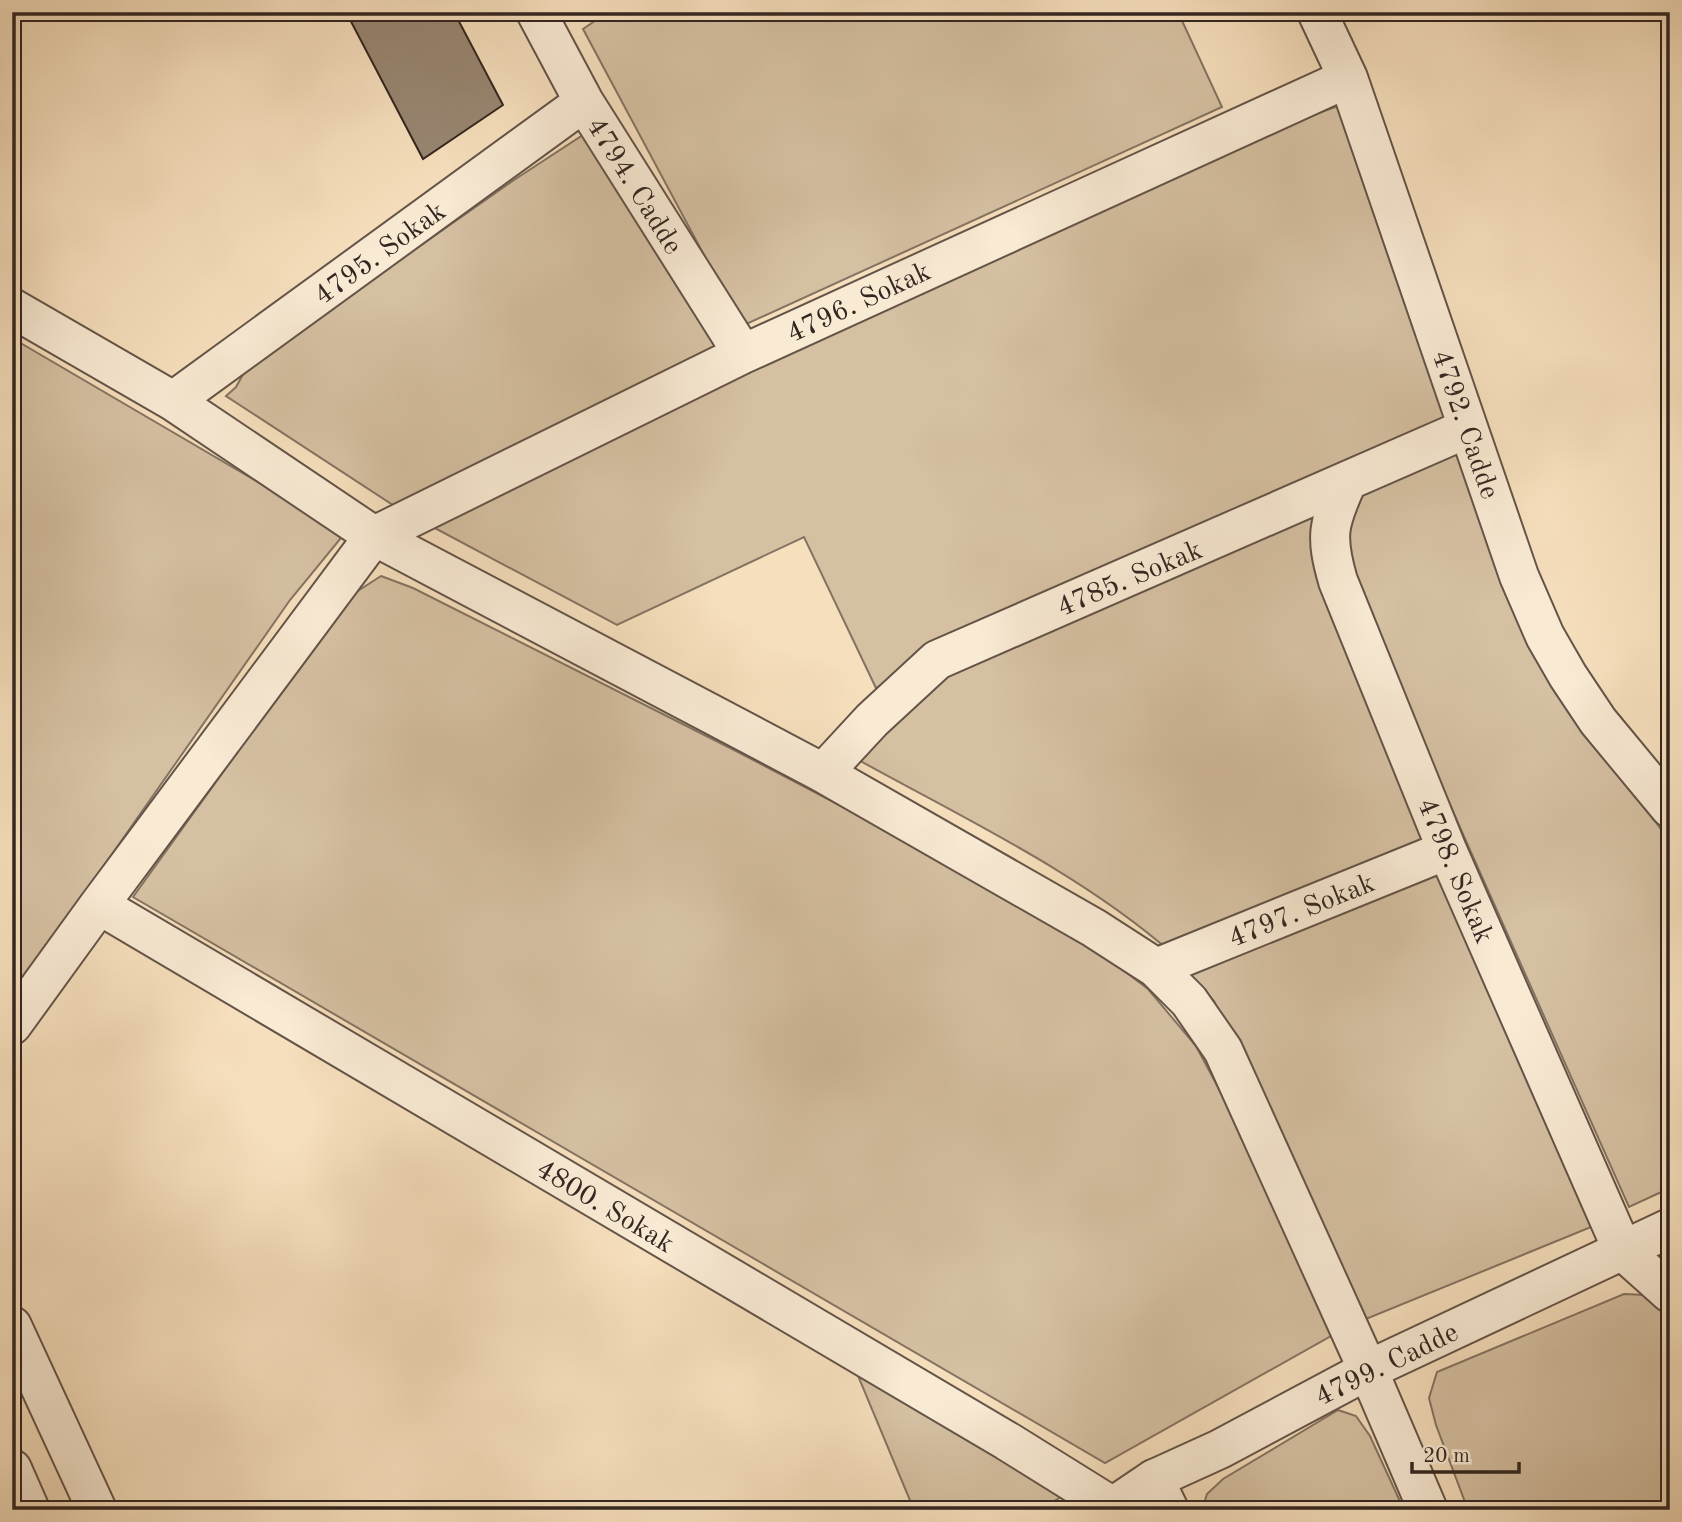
<svg xmlns="http://www.w3.org/2000/svg" width="1682" height="1522" font-family="'Old Standard TT',serif">
  <style>
    .green { fill: #d5c0a2; stroke: #847362; stroke-width: 2 }
    .building { fill: #988672; stroke: #332621; stroke-width: 2 }
    .lines { fill: none; stroke-linecap: round; stroke-linejoin: round }
    .minor-casing { stroke: #645448; stroke-width: 42 }
    .tertiary-casing { stroke: #645448; stroke-width: 42 }
    .minor { stroke: #f9ead4; stroke-width: 38 }
    .tertiary { stroke: #f9ead4; stroke-width: 38 }
    .labels { text-anchor: middle; stroke-width: 6; stroke-linejoin: round; paint-order: stroke }
    .street-label { font-size: 28px; fill: #332621; stroke: #f9ead4 }
  </style>
  <rect width="100%" height="100%" fill="#f6dfbd"/>
  <filter id="stains"><feTurbulence type="fractalNoise" baseFrequency=".00286" numOctaves="4"/><feColorMatrix values="0 0 0 0 .2 0 0 0 0 .09 0 0 0 0 .02 0 0 0 .5 -.17"/></filter>
  <radialGradient id="worn" r=".72"><stop offset=".6" stop-color="#630" stop-opacity="0"/><stop offset="1" stop-color="#630" stop-opacity=".3"/></radialGradient>
  <!-- green -->
  <path class="green" d="M608,12H1178L1222,107L742,326L583,29Z
    M1341,105L1456,423L1058,586L876,688L804,537L617,625L431,526L1196,157Z
    M583,135L722,348L393,505L226,396L236,387L247,367L514,180Z
    M12,338L345,533L290,600L12,997Z
    M1467,445L1635,791L1670,843V1188L1629,1207L1341,560L1360,489Z
    M1323,501L1424,838L1417,855L1173,954C1081,873 961,817 855,758L938,677Z
    M381,576L413,588L736,751L1053,917L1148,989L1196,1046L1315,1269L1331,1336L1105,1463L133,897L350,596Z
    M1440,866L1596,1225L1366,1319L1214,1001L1181,966Z
    M1624,1294L1645,1295L1670,1315V1510H1468L1436,1425L1429,1398L1437,1372Z
    M856,1371L1063,1496L1038,1510H914Z
    M1338,1410L1356,1416L1370,1436L1404,1510H1202L1207,1494L1223,1479Z"/>
  <!-- building -->
  <path class="building" d="M346,12H454L503,105L423,159Z"/>
  <g class="lines">
    <!-- minor casing -->
    <g class="minor-casing">
      <path id="minor" d="M536,12L584,102L743,354
        M1317,12L1348,78L1519,576L1545,636L1568,676L1598,721L1670,808
        M12,308L173,401L374,536L823,773L1094,928L1156,968L1189,1001L1223,1050L1368,1370
        M173,401L584,102
        M1347,482C1328,524 1325,536 1338,581L1447,850L1623,1251L1670,1293
        M823,773L872,720L937,660L1468,428
        M99,905L1007,1441L1113,1507
        M1156,968L1447,850
        M12,1025L99,905L374,536L743,354L1348,78
        M1154,1479L1169,1510"/>
    </g>
    <!-- tertiary casing -->
    <g class="tertiary-casing">
      <path id="tertiary" d="M12,1326L97,1510
        M1368,1370L1428,1510
        M12,1469L30,1510
        M1108,1510L1154,1479L1220,1449L1368,1370L1670,1228"/>
    </g>
    <!-- minor -->
    <use href="#minor" class="minor"/>
    <!-- tertiary -->
    <use href="#tertiary" class="tertiary"/>
  </g>
  <g class="labels">
    <!-- street labels -->
    <g class="street-label">
      <text transform="translate(636 185) rotate(58)" y="10">4794. Cadde</text>
      <text transform="translate(379 252) rotate(-36)" y="10">4795. Sokak</text>
      <text transform="translate(858 301) rotate(-25)" y="10">4796. Sokak</text>
      <text transform="translate(1467 424) rotate(71)" y="10">4792. Cadde</text>
      <text transform="translate(1129 577) rotate(-23)" y="10">4785. Sokak</text>
      <text transform="translate(1457 870) rotate(67)" y="10">4798. Sokak</text>
      <text transform="translate(1301 909) rotate(-22)" y="10">4797. Sokak</text>
      <text transform="translate(606 1205) rotate(31)" y="10">4800. Sokak</text>
      <text transform="translate(1386 1363) rotate(-26)" y="10">4799. Cadde</text>
    </g>
  </g>
  <!-- margin -->
  <rect width="1682" height="1522" fill="none" stroke="#f6dfbd" stroke-width="42"/>
  <rect x="14" y="14" width="1654" height="1494" fill="none" stroke="#332621" stroke-width="3.5"/>
  <rect x="21" y="21" width="1640" height="1480" fill="none" stroke="#332621" stroke-width="2"/>
  <!-- scale -->
  <path d="M1412 1462v10h107v-10" fill="none" stroke="#332621" stroke-width="3.5"/>
  <text x="1423" y="1462" font-size="21" fill="#332621" stroke="#f9ead4" stroke-width="5" paint-order="stroke">20 m</text>
  <rect width="100%" height="100%" filter="url(#stains)"/>
  <rect width="100%" height="100%" fill="url(#worn)"/>
</svg>
